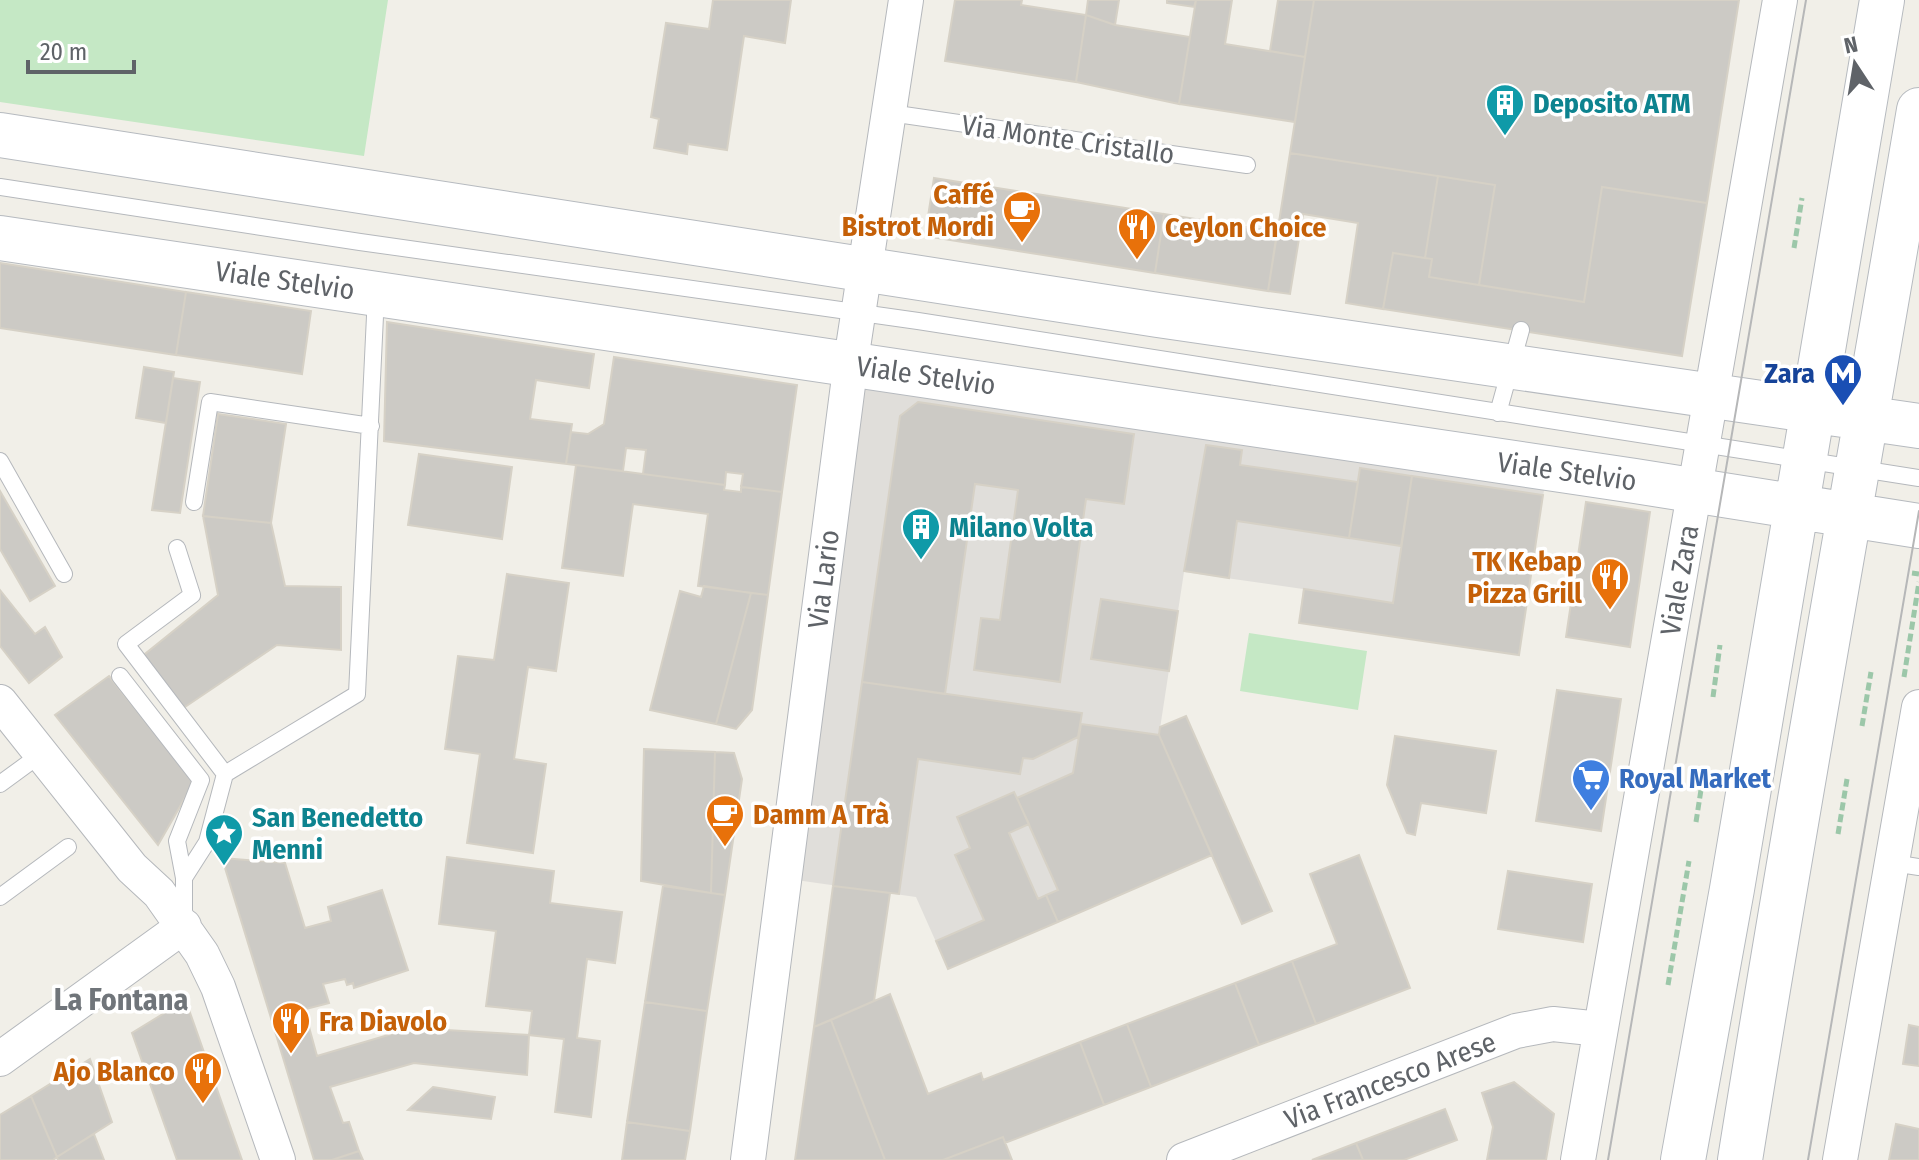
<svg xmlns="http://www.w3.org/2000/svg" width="1919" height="1160" font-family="'Fira Sans Condensed',sans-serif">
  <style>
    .industrial { fill: #e0deda }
    .green { fill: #c5e8c5 }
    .building { fill: #cccac5; stroke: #d6d1c6; stroke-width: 2 }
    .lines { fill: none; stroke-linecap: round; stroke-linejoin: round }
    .lane-casing { stroke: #b5b8bc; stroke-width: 18 }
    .street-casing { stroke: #b5b8bc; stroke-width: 36 }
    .secondary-casing { stroke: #b6babf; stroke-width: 46 }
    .path { stroke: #9cc7a9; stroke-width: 5; stroke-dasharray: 8 4; stroke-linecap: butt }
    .lane { stroke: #fff; stroke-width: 16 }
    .street { stroke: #fff; stroke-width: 34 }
    .secondary { stroke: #fff; stroke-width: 44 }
    .tram { stroke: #b6b7b8; stroke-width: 2 }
    .labels { text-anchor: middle; stroke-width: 7; stroke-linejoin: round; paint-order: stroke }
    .culture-label { font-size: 28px; font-weight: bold; fill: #0d838f; stroke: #fff; text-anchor: start }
    .street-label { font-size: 28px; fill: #5f6368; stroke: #fff }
    .food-label { font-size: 28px; font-weight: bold; fill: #c56008; stroke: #fff; text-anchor: end }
    .transit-label { font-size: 28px; font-weight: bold; fill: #164399; stroke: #fff; text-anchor: end }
    .shop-label { font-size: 28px; font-weight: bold; fill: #366cbe; stroke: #fff; text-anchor: start }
    .neighbourhood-label { font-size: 30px; font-weight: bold; fill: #70757a; stroke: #fff }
  </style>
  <rect width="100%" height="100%" fill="#f1efe8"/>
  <!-- industrial -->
  <path class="industrial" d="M857,371L1546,477L1519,655L1299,623L1303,589L1184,572L1159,735L1212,855L948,969L916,897L796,880Z"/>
  <!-- green -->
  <path class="green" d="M0,0H388L364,156L0,102Z
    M1249,633L1367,651L1358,710L1240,691Z"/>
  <!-- building -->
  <path class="building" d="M713,0H791L785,43L744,36L727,150L688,144L687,154L654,148L659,119L651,117L666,23L709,29Z
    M955,0H1022L1021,5L1086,15L1076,82L945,61Z
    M1088,0H1119L1115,25L1086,15Z
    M1167,0H1196L1194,7L1167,3Z
    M1196,0H1232L1225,44L1305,57L1295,122L1179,104Z
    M1278,0H1314L1305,57L1270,51Z
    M1314,0H1739L1707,203L1602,187L1584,302L1479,285L1495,185L1290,153Z
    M1086,15L1115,25L1190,37L1179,104L1076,82Z
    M1290,153L1438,176L1425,258L1393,253L1383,309L1346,303L1358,223L1303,214L1290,294L1268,291Z
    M1438,176L1495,185L1479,285L1429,277L1432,259L1425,258Z
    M934,178L1164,214L1155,273L925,236Z
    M1602,187L1707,203L1682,356L1383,309L1393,253L1432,259L1429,277L1584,302Z
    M1164,214L1277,232L1268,291L1155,273Z
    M0,263L186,292L176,355L0,328Z
    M186,292L311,311L302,374L176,355Z
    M387,322L594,354L589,388L536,380L530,419L572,424L566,464L384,441Z
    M614,357L797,385L782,492L741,487L743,474L726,472L725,485L643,474L646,450L626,448L623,471L566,464L571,432L588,434L604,424Z
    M144,367L174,372L166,423L136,418Z
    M173,378L200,382L180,513L152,510Z
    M918,402L1134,434L1124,504L1086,499L1060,682L974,670L981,618L1000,620L1018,490L975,484L945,694L862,682L900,416Z
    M218,414L286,424L271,523L203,516Z
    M1206,445L1242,450L1240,465L1358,482L1349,538L1237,521L1229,578L1184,571Z
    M419,454L512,467L502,539L408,525Z
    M576,465L725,485L724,490L741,492V487L782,492L768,595L698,586L708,514L633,504L623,576L562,568Z
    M1360,468L1412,476L1401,546L1349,538Z
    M1412,476L1543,495L1519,655L1299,623L1304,589L1393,603Z
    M0,491L55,586L30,601L0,549Z
    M1586,502L1650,512L1630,647L1566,637Z
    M203,516L271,523L285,586L341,587V650L277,645L182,709L140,658L218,595Z
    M507,574L569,583L556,671L528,667L514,759L546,764L533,853L467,843L480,754L445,749L458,656L494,660Z
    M704,586L751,593L716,724L650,710L680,591L701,597Z
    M0,590L35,634L45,627L62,657L29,683L0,646Z
    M751,593L768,595L752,710L736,729L716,724Z
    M1101,599L1178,611L1169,671L1091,659Z
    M109,676L194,782L158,845L55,715Z
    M862,682L1082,713L1078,737L1033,759L1023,758L1020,774L918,759L899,894L833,886Z
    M1557,690L1621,699L1601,831L1536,821Z
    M1186,716L1272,911L1242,924L1159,735L1160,727Z
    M1081,724L1159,735L1212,855L1058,922L1046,895L1058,890L1017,798L1073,773Z
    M1395,736L1496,751L1486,813L1421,803L1415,835L1407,833L1387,785Z
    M644,749L715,752L711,893L641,881Z
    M715,752L734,753L742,779L725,895L711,893Z
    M1014,792L1029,824L1009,833L1038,899L1046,895L1058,922L948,969L936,941L984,920L955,855L970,848L957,817Z
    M1359,855L1410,988L1316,1024L1292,961L1337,944L1310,874Z
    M447,857L554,871L550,903L622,912L615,963L587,959L577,1038L600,1041L591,1117L555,1112L564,1039L529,1035L532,1011L486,1006L496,931L439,924Z
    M222,858L285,863L305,928L331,921L328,907L382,890L408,970L354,988L353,983L347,985L345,979L323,984L329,1003L271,1018Z
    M1508,871L1592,884L1583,942L1498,929Z
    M663,886L725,895L707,1011L645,1002Z
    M833,886L890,893L874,1001L814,1027Z
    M1292,961L1316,1024L1259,1045L1235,983Z
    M1235,983L1259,1045L1151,1087L1127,1024Z
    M890,994L928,1094L981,1073L983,1080L1080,1042L1104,1105L1005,1143L1003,1137L943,1160H885L831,1020Z
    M645,1002L707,1011L690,1131L627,1122Z
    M179,1004L188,1007L242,1160H177L132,1033Z
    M304,1009L317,1056L412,1028L529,1035L527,1075L414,1063L330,1087L343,1123L349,1122L359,1151L332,1160H314L271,1018Z
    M831,1020L885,1160H795L814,1027Z
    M1127,1024L1151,1087L1104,1105L1080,1042Z
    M1909,1025L1919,1027V1066L1903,1064Z
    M90,1059L112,1122L57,1157L31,1096Z
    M1514,1082L1554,1114L1546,1160H1487L1493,1127L1482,1093Z
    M433,1087L495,1097L491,1119L408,1110Z
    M31,1096L57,1157L53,1160H0V1115Z
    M1445,1109L1457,1140L1404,1160H1363L1356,1143Z
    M627,1122L690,1131L685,1160H622Z
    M1896,1124L1919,1129V1160H1889Z
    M94,1134L104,1160H58L57,1157Z
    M1003,1137L1012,1160H943Z
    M1356,1143L1363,1160H1312Z
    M359,1151L363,1160H332Z"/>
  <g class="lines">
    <!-- lane casing -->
    <g class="lane-casing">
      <path id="lane" d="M890,113L1247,165
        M0,187L360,242L918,321L1919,478
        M1498,413L1521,330
        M0,461L64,574
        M194,502L210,402L371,426
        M177,548L192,595L126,644L225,774L207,842L184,878V921
        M120,676L201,780L177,841L184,878
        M225,774L357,694L376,295
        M0,784L41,754
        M1893,863L1919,867
        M0,897L68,847"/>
    </g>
    <!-- street casing -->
    <g class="street-casing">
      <path id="street" d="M0,702L132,868L159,893L202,954L218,987L278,1160
        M0,1059L184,926
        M748,1160L852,354L906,0
        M1184,1160L1516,1031L1553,1024L1600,1029
        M1578,1160L1780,0
        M1840,1160L1919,707"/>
    </g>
    <!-- secondary casing -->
    <g class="secondary-casing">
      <path id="secondary" d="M0,135L1158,315L1919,426
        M0,238L1635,481L1919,526
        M1683,1160L1732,889L1882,0
        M1740,1160C1796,809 1860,460 1919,110"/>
    </g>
    <!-- path -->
    <path class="path" d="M1794,248L1802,198
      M1912,573L1919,574
      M1904,677L1919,582
      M1713,697L1720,645
      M1862,726L1871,672
      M1696,822L1705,764
      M1838,834L1847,779
      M1668,985L1689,861"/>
    <!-- lane -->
    <use href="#lane" class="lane"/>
    <!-- street -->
    <use href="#street" class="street"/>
    <!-- secondary -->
    <use href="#secondary" class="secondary"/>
    <!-- tram -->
    <path class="tram" d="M1608,1160L1806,0
      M1808,1160L1919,511"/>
  </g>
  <!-- icons -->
  <defs>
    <g id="building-pin" transform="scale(2)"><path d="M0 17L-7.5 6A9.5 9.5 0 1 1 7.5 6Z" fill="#0f9aa8" stroke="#fff"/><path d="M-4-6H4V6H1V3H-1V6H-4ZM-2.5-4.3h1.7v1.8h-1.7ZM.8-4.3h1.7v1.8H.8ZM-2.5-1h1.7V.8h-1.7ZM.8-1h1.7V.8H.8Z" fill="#fff"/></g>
    <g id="cafe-pin" transform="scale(2)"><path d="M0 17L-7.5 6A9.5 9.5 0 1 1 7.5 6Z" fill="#e8710a" stroke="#fff"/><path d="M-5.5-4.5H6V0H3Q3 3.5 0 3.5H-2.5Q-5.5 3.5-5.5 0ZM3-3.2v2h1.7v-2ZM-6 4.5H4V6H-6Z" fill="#fff"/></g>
    <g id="restaurant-pin" transform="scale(2)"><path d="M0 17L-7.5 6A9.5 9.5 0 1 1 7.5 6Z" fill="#e8710a" stroke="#fff"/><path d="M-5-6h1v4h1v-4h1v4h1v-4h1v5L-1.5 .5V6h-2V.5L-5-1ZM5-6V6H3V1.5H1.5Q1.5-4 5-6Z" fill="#fff"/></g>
    <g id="metro-pin" transform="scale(2)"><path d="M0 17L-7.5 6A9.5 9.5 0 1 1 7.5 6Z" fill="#1a4fb4" stroke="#fff"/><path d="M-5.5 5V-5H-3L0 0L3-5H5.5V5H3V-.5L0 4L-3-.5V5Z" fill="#fff"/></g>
    <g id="supermarket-pin" transform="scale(2)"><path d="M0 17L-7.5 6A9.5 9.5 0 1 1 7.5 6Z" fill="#3f7fe0" stroke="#fff"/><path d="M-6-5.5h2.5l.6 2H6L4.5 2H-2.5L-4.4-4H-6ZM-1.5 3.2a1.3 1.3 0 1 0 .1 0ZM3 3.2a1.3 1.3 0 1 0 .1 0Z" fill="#fff"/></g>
    <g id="sight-pin" transform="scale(2)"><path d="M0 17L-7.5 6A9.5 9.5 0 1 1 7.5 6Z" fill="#0f9aa8" stroke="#fff"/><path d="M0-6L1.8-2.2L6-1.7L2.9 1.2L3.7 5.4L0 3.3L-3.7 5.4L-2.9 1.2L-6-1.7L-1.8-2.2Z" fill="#fff"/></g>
  </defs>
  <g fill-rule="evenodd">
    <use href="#building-pin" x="1505" y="103"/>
    <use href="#cafe-pin" x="1022" y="210"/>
    <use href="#restaurant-pin" x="1137" y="227"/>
    <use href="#metro-pin" x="1843" y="373"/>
    <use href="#building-pin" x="921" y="527"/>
    <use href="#restaurant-pin" x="1610" y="577"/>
    <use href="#supermarket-pin" x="1591" y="778"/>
    <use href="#cafe-pin" x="725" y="814"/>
    <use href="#sight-pin" x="224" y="833"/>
    <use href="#restaurant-pin" x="291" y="1021"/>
    <use href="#restaurant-pin" x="203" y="1071"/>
  </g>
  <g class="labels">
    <!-- culture labels -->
    <g class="culture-label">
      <text x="1533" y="113">Deposito ATM</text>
      <text x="949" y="537">Milano Volta</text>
      <text x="252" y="827">San Benedetto<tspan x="252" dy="32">Menni</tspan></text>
    </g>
    <!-- street labels -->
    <g class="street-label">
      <text transform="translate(1068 139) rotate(8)" y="10">Via Monte Cristallo</text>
      <text transform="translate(285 280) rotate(8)" y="10">Viale Stelvio</text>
      <text transform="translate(926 375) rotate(8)" y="10">Viale Stelvio</text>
      <text transform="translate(1567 471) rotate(8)" y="10">Viale Stelvio</text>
      <text transform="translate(823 579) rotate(-83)" y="10">Via Lario</text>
      <text transform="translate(1679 580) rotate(-80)" y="10">Viale Zara</text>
      <text transform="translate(1390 1080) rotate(-21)" y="10">Via Francesco Arese</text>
    </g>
    <!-- food labels -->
    <g class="food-label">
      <text x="994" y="204">Caffé<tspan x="994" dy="32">Bistrot Mordi</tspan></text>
      <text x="1165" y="237" text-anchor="start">Ceylon Choice</text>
      <text x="1582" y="571">TK Kebap<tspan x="1582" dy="32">Pizza Grill</tspan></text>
      <text x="753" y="824" text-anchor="start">Damm A Trà</text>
      <text x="319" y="1031" text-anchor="start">Fra Diavolo</text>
      <text x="175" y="1081">Ajo Blanco</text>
    </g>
    <!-- transit labels -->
    <g class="transit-label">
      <text x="1815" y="383">Zara</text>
    </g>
    <!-- shop labels -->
    <g class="shop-label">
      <text x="1619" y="788">Royal Market</text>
    </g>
    <!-- neighbourhood labels -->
    <g class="neighbourhood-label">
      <text x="121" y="1010">La Fontana</text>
    </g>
  </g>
  <!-- north arrow -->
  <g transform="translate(1855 64) rotate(348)" stroke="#ffffff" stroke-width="6" paint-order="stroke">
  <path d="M0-6L14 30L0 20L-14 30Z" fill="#5f6368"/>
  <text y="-12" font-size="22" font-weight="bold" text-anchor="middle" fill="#5f6368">N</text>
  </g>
  <!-- scale -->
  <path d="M28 60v12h106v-12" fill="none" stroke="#5f6368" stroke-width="4"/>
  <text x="40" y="60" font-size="24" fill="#5f6368" stroke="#ffffff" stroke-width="6" paint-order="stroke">20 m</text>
</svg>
